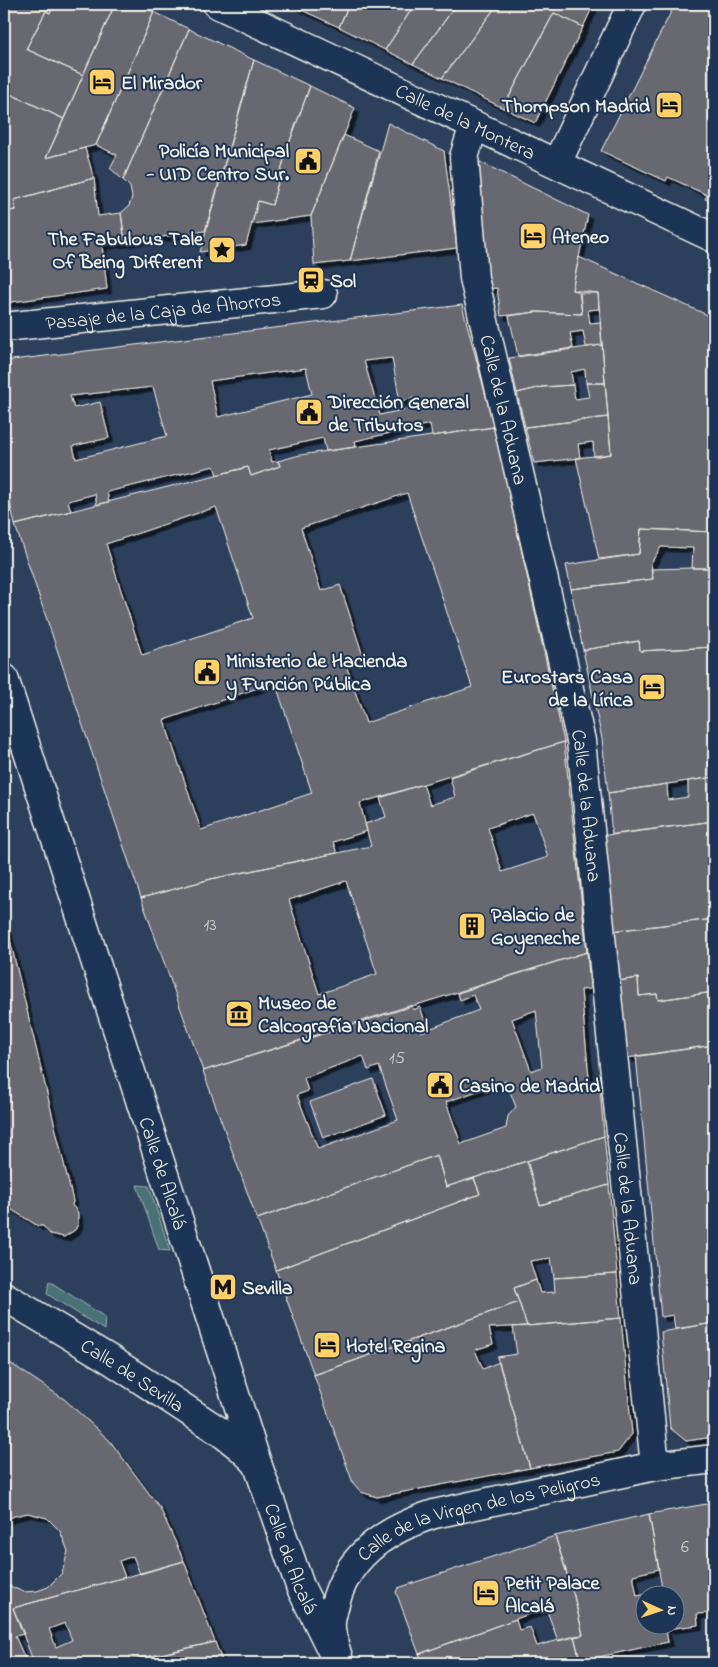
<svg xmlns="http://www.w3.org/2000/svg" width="718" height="1667" font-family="'Indie Flower',sans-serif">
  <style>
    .green { fill: #497276; stroke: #9eb2af }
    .building { fill: #686871; stroke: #f4f1e8; fill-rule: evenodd; filter: url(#shadow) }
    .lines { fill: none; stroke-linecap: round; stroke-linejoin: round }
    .street-casing { stroke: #f4f1e8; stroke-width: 31 }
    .secondary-casing { stroke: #f4f1e8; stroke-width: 31 }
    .street { stroke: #1d3557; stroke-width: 28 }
    .secondary { stroke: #1d3557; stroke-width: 28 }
    .labels { text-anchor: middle; stroke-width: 4; stroke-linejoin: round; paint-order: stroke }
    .number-label { font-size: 18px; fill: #d1cfca }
    .poi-label { font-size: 20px; font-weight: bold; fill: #f4f1e8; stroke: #1d3557; text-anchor: start }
    .street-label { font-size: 20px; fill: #f4f1e8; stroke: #1d3557 }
  </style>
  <defs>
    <filter id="shadow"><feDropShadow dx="4.5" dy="4.5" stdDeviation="0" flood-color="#0009"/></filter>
  </defs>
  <rect width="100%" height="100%" fill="#2c3f5c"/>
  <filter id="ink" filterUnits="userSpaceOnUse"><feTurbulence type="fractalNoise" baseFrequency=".02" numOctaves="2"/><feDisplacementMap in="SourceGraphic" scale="10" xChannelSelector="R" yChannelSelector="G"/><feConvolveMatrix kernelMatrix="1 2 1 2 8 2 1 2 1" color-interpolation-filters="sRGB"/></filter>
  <g filter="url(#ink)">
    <!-- green -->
    <path class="green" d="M137,1185L149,1186L170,1251L159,1250Z
      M49,1281L105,1317L104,1330L47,1294Z"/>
    <!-- building -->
    <path class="building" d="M4,4H54L50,13L46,11L26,49L83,75L64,119L4,91Z
      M54,4H115L83,75L26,49L46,11L50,13Z
      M115,4H135L154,12L96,145L46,158Z
      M288,4H349L339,27Z
      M349,4H415L385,50L339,27Z
      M415,4H457L413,64L385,50Z
      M457,4H498L442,78L413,64Z
      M498,4H594L583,27L554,13L503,108L442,78Z
      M675,4H714V203L705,199L707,195L683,184L668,177L666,181L601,151Z
      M154,12L189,29L123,180L110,168L117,155L96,145Z
      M554,13L583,27L535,123L503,108Z
      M189,29L254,60L205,231L125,242L121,213L129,206L132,197L130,187L123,180Z
      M254,60L310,86L286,152L272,205L258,201L246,245L200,252Z
      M310,86L355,108L311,216L252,224L258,201L272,205L286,152Z
      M4,91L64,119L46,158L85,148L94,178L14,200L16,210L4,212Z
      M388,123L444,151L457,248L350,261Z
      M344,135L379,151L350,261L314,265L311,216Z
      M480,162L588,215L572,290L579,292L582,314L536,312L501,316L497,288L486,289L476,165Z
      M94,178L98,216L121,213L125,242L102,245L107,289L4,303V212L16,210L14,200Z
      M579,257L714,318V532L641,529L639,554L599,559L576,458L611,454L598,293L572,290Z
      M580,293H598L599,309L588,310L590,323L600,322L602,345L586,347L583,331L570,333L573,348L518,356L509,316L536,312L582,314Z
      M462,305L494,427L432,436L430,424L355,441L356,447L326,451L323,438L269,450L272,462L278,461L280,466L251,476L248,467L217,475L214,466L107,492L109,502L97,505L95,494L68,501L71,511L15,525L4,475V361ZM392,358L400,402L413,398L415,407L380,415L364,361ZM306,368L312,394L218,417L210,381ZM153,387L167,436L76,459L73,446L109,438L100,402L74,408L70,396Z
      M602,345L605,383H586L585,369L571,372L573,385L542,387L517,393L509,358Z
      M586,383H605L608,417L525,427L517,393L542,387L573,385L575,399L589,397Z
      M608,417L611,454L594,457L593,442L578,444L580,458L534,463L525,427Z
      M494,427L564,742L360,803L367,831L333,842L337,853L211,879L141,898L15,525L248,467L251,476L280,466L278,461L300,455ZM407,493L472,687L366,723L345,662L363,656L340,585L321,591L301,528ZM216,507L253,618L142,655L106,544ZM275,682L312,793L201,830L164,720Z
      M641,529L714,532V568H692L693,548L661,547L651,563L653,579L571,589L566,565L639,554Z
      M692,568H714V647L640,651L639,641L583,650L571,589L653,579L651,569Z
      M639,641L640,651L714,647V777L608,793L602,739L583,650Z
      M564,742L587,952L203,1071L141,898L211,879L371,846L365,824L386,817L380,798L423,784L430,805L455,797L450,777ZM533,813L548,857L502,872L488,828ZM346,881L377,974L319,994L289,900Z
      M714,777V821L612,835L608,793L667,784L668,800L688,797V781Z
      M714,821V895H712L714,919L612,931L600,836Z
      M4,915L73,1201L72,1205L78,1213V1224L75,1230L64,1237L50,1234L43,1226H38L4,1205Z
      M714,919V992L658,1000L657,994L639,996L638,978L618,981L612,931Z
      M587,952L590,989L581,990L590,1089L600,1088L604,1136L446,1187L437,1155L257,1219L203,1071L412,1005L413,1010L420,1007L425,1021L418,1023L421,1032L479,1010L473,995L460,1000L458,993ZM536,1010L542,1067L531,1071L512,1019ZM363,1056L368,1070L379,1066L398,1120L318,1149L297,1095L308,1091L304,1078ZM506,1081L516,1107L508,1116L506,1128L461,1144L446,1102Z
      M638,978L639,996L657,994L658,1000L714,992V1045L627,1058L618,981Z
      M714,1045V1323L675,1329L673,1315L661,1317L636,1056Z
      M373,1079L386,1115L323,1138L310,1102Z
      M604,1136L609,1185L540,1205L527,1161Z
      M437,1155L446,1187L474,1178L480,1194L276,1270L257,1219Z
      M527,1161L540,1205L609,1185L617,1274L554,1278L551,1258L530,1261L536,1280L514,1288L519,1302L314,1375L276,1270L480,1194L474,1178Z
      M617,1274L621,1318L527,1326L514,1288L536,1280L540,1293L555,1292L554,1278Z
      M519,1302L527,1326L489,1328L493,1344L475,1350L483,1369L499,1362L530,1468L377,1497L361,1492L353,1483L314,1375Z
      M621,1318L632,1434L618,1452L530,1468L497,1357L517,1354L513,1327Z
      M714,1323V1437L686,1441L670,1428L661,1332Z
      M4,1359L64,1399L110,1441L160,1508L184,1561L140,1574L133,1556L119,1561L125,1577L13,1608L24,1634L15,1636L27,1663H4V1584L24,1592L37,1591L48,1587L62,1573L68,1551L60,1531L47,1518L28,1513L14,1516L4,1521Z
      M712,1503L714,1591L709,1592L711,1613L697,1614L698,1625L666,1629L665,1624H676V1594H663L649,1514Z
      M649,1514L659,1569L633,1575L637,1596L663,1591V1594H646V1624H665L668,1642L580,1661L574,1636L583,1635L574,1596L555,1536Z
      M555,1536L574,1596L583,1635L558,1641L546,1608L419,1654L396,1592L398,1588Z
      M184,1561L215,1642L118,1663H34L13,1608ZM65,1623L72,1640L56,1647L49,1629Z
      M516,1619L519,1630L530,1627L537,1646L574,1636L581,1663H422L419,1654Z
      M215,1642L223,1663H137L141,1659Z"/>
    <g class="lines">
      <!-- street casing -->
      <g class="street-casing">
        <g id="street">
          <path id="s1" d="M217,4L714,238"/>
          <path id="s2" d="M474,125L464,157L474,278L581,741L655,1466"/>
          <path d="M557,163L632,4"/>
          <path id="s3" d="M4,327L323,294"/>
          <path id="s4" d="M4,678L257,1463"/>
          <path id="s5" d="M338,1657C335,1647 331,1636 331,1627C330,1618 335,1605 337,1597C352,1551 391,1528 434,1514L655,1466L714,1459"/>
        </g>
      </g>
      <!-- secondary casing -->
      <g class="secondary-casing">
        <g id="secondary">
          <path id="s6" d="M4,1296L111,1360L222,1433L240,1447L257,1463L300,1586L338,1663"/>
        </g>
      </g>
      <!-- street -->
      <use href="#street" class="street"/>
      <!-- secondary -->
      <use href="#secondary" class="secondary"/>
    </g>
  </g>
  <!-- icons -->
  <defs>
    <g id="hotel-square" transform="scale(1.4375)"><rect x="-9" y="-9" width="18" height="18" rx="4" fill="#ffd166" stroke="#1d3557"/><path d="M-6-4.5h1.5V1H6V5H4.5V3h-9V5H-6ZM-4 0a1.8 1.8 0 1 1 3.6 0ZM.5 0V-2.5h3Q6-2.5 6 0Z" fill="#111"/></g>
    <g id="civic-square" transform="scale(1.4375)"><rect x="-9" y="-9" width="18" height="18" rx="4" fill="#ffd166" stroke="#1d3557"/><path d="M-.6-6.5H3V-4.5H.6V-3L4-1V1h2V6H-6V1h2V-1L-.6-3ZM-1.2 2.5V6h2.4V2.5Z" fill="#111"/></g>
    <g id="sight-square" transform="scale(1.4375)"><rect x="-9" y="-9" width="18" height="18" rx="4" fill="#ffd166" stroke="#1d3557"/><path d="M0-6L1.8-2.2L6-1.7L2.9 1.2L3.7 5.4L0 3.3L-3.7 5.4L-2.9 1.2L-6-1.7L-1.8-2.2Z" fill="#111"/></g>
    <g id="station-square" transform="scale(1.4375)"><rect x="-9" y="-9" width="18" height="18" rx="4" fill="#ffd166" stroke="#1d3557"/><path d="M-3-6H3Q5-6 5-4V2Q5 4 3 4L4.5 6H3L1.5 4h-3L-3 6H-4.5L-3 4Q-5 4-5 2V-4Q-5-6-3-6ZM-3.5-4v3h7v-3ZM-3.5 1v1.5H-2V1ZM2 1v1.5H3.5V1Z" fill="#111"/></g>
    <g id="building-square" transform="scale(1.4375)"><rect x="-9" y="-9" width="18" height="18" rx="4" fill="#ffd166" stroke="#1d3557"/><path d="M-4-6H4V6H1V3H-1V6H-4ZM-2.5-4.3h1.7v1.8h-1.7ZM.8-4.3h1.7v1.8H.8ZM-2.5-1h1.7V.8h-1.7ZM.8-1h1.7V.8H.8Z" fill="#111"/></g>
    <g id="museum-square" transform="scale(1.4375)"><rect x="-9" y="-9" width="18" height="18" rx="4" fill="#ffd166" stroke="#1d3557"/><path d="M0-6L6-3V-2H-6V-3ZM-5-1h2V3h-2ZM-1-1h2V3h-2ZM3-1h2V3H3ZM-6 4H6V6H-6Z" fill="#111"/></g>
    <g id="metro-square" transform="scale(1.4375)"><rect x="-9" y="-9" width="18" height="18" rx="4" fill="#ffd166" stroke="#1d3557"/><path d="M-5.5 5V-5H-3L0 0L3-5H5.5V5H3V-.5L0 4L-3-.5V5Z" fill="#111"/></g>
  </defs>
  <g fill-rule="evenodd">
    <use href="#hotel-square" x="102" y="82"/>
    <use href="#hotel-square" x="669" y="105"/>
    <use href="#civic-square" x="308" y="161"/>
    <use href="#hotel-square" x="533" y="236"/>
    <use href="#sight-square" x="222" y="250"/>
    <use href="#station-square" x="311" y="280"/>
    <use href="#civic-square" x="309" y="412"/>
    <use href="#civic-square" x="207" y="672"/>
    <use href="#hotel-square" x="652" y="687"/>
    <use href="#building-square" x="472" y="926"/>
    <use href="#museum-square" x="239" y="1014"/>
    <use href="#civic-square" x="440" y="1085"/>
    <use href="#metro-square" x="223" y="1287"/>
    <use href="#hotel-square" x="327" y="1345"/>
    <use href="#hotel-square" x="486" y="1593"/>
  </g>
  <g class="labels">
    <!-- number labels -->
    <g class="number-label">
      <text x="210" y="930">13</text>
      <text x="397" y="1063">15</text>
      <text x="685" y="1552">6</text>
    </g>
    <!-- poi labels -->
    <g class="poi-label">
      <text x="121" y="89">El Mirador</text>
      <text x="650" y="112" text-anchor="end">Thompson Madrid</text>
      <text x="289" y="157" text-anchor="end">Policía Municipal<tspan x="289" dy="23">- UID Centro Sur.</tspan></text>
      <text x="552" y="243">Ateneo</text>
      <text x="203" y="245" text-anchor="end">The Fabulous Tale<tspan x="203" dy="23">Of Being Different</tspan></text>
      <text x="330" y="287">Sol</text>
      <text x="328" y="408">Dirección General<tspan x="328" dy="23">de Tributos</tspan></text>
      <text x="226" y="667">Ministerio de Hacienda<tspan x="226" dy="23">y Función Pública</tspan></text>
      <text x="633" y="683" text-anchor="end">Eurostars Casa<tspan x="633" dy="23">de la Lírica</tspan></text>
      <text x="491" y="921">Palacio de<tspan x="491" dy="23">Goyeneche</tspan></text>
      <text x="258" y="1009">Museo de<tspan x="258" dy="23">Calcografía Nacional</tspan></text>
      <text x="459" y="1092">Casino de Madrid</text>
      <text x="242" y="1294">Sevilla</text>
      <text x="346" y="1352">Hotel Regina</text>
      <text x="505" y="1589">Petit Palace<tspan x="505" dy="23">Alcalá</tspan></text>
    </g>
    <!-- street labels -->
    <g class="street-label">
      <text dy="7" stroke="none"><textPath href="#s1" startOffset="275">Calle de la Montera</textPath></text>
      <text dy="7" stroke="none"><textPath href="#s3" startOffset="160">Pasaje de la Caja de Ahorros</textPath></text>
      <text dy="7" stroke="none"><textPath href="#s2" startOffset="290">Calle de la Aduana</textPath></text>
      <text dy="7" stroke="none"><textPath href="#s2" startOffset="695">Calle de la Aduana</textPath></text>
      <text dy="7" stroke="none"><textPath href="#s4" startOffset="520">Calle de Alcalá</textPath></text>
      <text dy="7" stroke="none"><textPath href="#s2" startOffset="1100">Calle de la Aduana</textPath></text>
      <text dy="7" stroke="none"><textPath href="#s6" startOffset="151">Calle de Sevilla</textPath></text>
      <text dy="7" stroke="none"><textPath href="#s5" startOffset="236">Calle de la Virgen de los Peligros</textPath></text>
      <text dy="7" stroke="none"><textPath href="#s6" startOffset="405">Calle de Alcalá</textPath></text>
    </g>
  </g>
  <!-- margin -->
  <rect width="718" height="1667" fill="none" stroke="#1d3557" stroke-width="20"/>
  <rect x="10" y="10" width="698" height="1647" fill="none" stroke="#f4f1e8" stroke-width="2" filter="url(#ink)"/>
  <!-- north arrow -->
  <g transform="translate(660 1610) rotate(93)"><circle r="24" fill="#1d3557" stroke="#738091"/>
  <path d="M0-4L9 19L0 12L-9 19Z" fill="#ffd166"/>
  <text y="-8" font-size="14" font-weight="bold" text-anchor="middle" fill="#f4f1e8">N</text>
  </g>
</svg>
